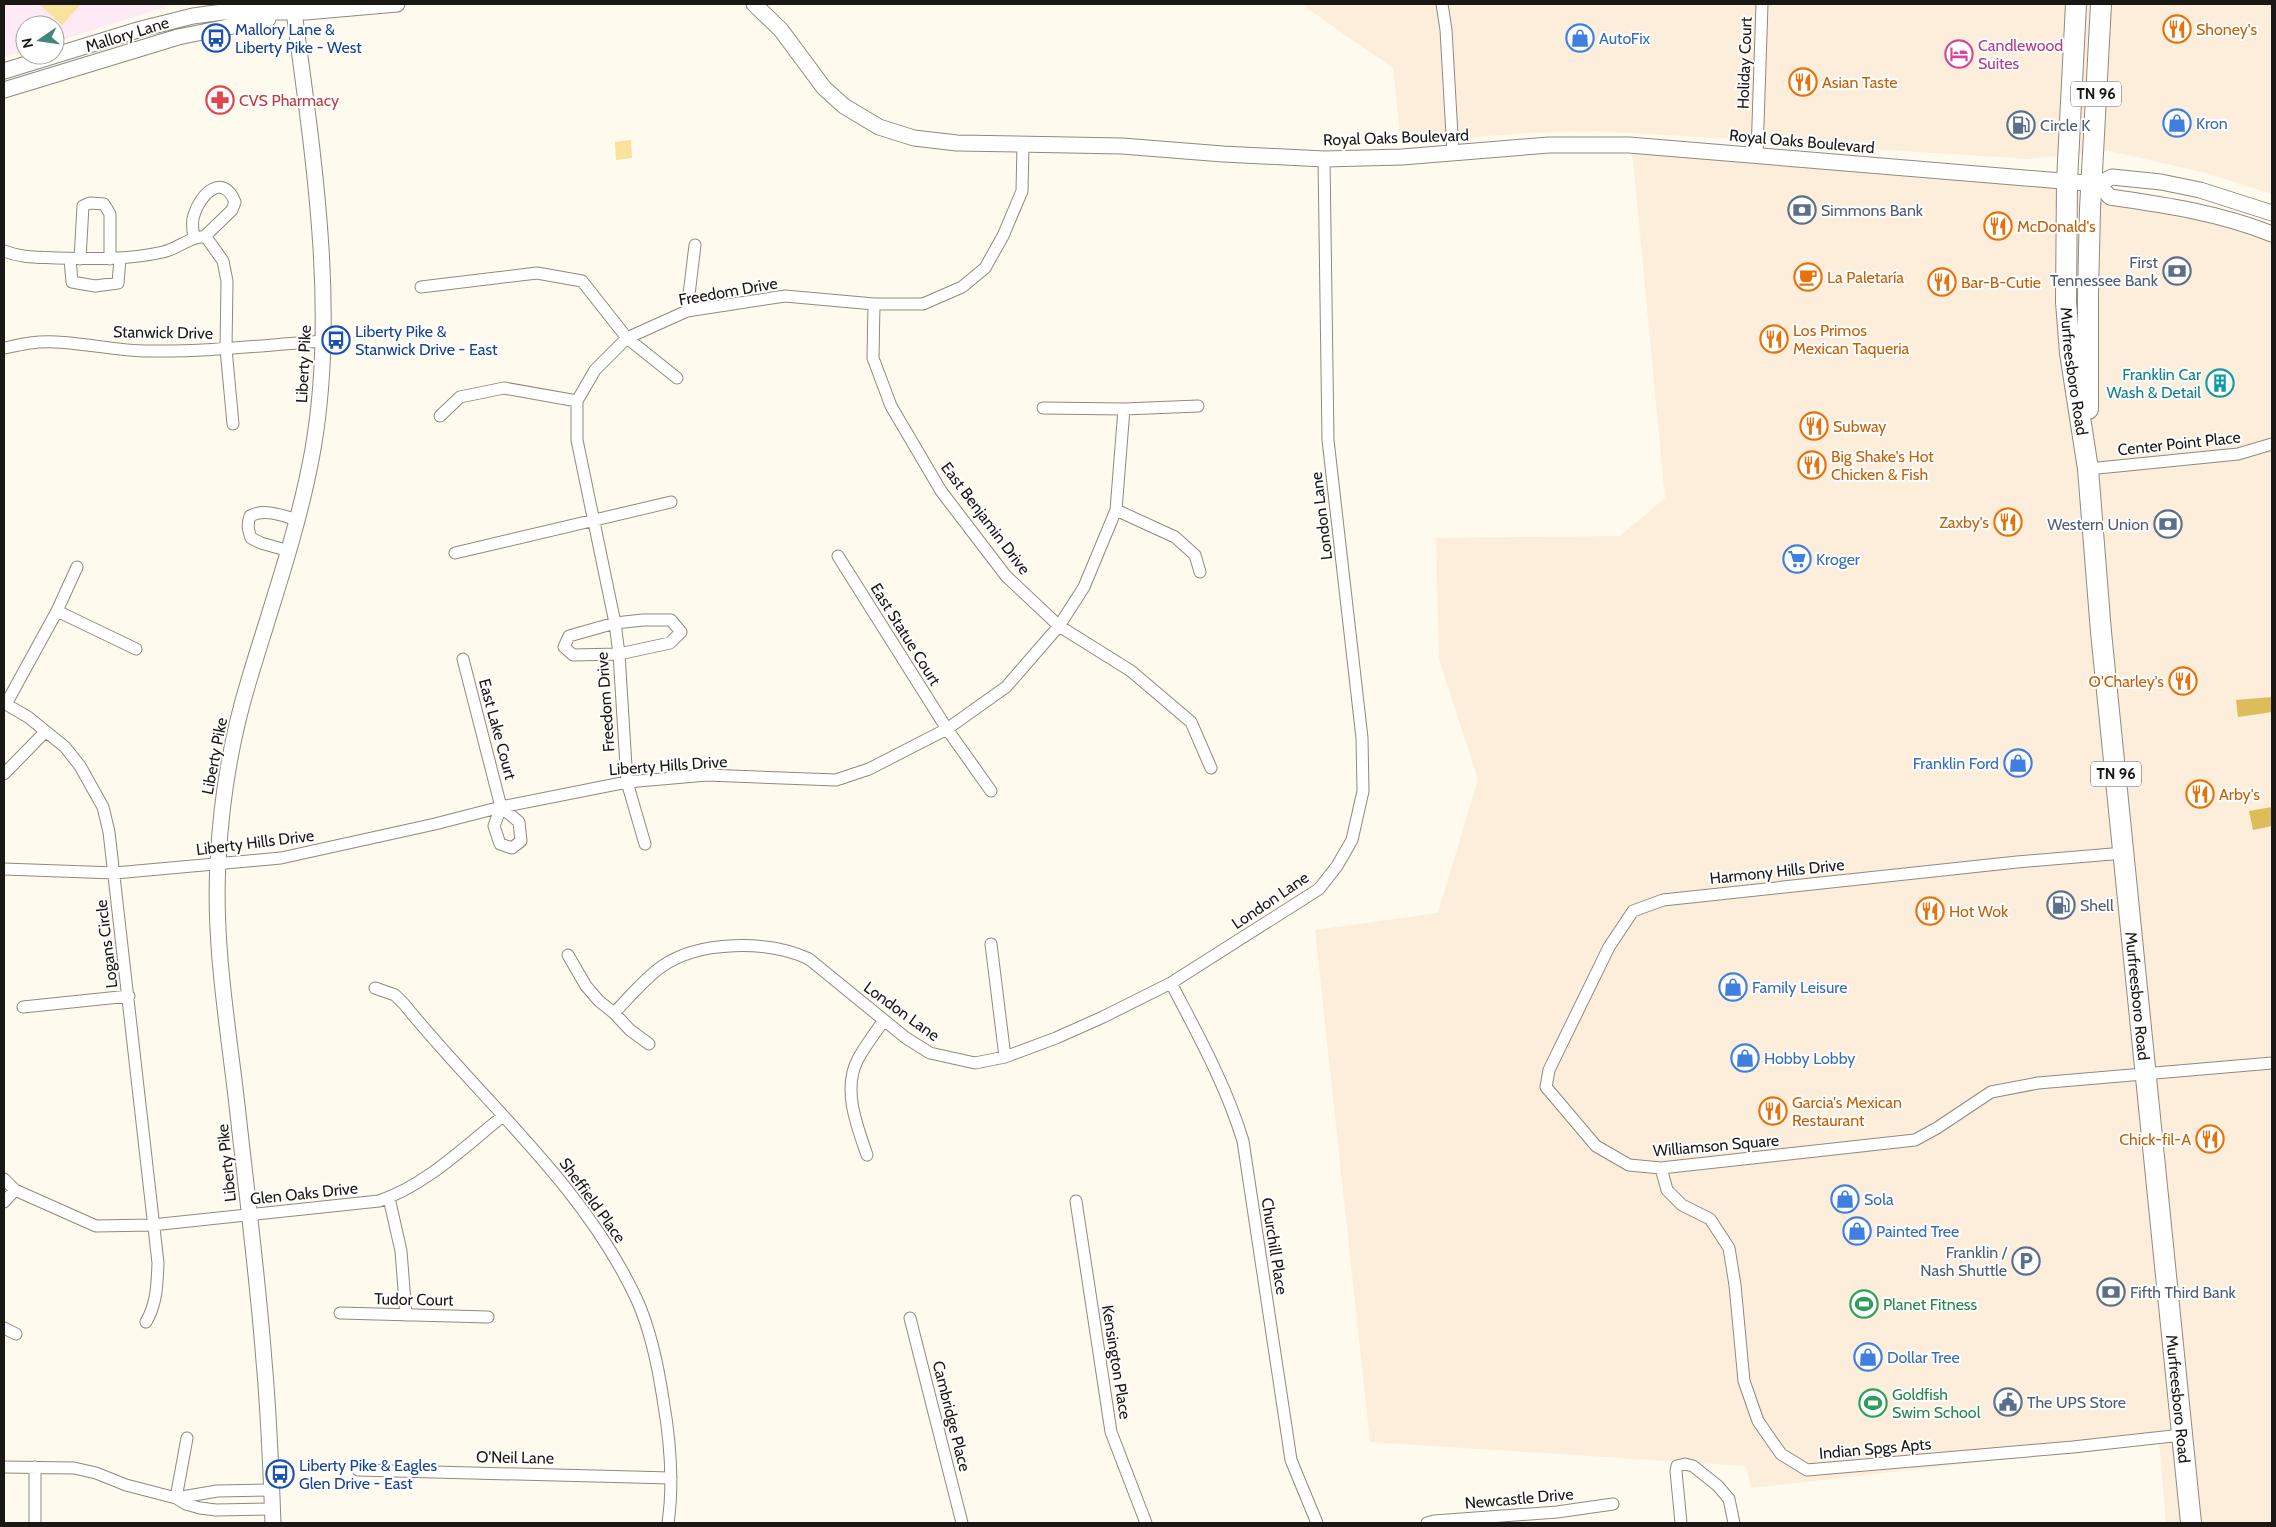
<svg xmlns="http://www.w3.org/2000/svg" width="2276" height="1527" font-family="Cabin,sans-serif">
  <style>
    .commercial { fill: #fceeda }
    .education { fill: #fdeaf4 }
    .green { fill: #fae19c }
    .forest { fill: #ddbc5a }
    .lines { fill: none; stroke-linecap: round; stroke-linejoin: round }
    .street-casing { stroke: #8f8a7f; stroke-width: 13 }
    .secondary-casing { stroke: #8f8a7f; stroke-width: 17 }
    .highway-casing { stroke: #8f8a7f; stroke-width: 22 }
    .street { stroke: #fff; stroke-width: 11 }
    .secondary { stroke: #fff; stroke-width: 15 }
    .highway { stroke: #fff; stroke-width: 20 }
    .labels { text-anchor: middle; stroke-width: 4; stroke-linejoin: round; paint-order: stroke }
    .shield { fill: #fff; stroke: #5e5d5a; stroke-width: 1 }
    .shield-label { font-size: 15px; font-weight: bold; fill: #191814 }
    .transit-label { font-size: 16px; fill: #164399; stroke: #fff; text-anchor: start }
    .food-label { font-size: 16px; fill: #c56008; stroke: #fff; text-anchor: start }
    .street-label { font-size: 16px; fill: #191814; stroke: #fff }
    .shop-label { font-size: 16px; fill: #366cbe; stroke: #fff; text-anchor: start }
    .hotel-label { font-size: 16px; fill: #b23c85; stroke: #fff; text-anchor: start }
    .health-label { font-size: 16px; fill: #be3a42; stroke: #fff; text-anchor: start }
    .service-label { font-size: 16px; fill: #4e5e75; stroke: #fff; text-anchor: start }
    .culture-label { font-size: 16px; fill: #0d838f; stroke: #fff; text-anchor: end }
    .leisure-label { font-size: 16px; fill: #27864d; stroke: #fff; text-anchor: start }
  </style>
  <rect width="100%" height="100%" fill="#fefaed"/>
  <!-- commercial -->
  <path class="commercial" d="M1301,4H2272V194L2206,173L2110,151L2029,159L1808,145L1743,137L1736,139L1595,131L1527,133L1401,143L1393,68Z
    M1629,145L2066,188L2272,234V1523H2166L2159,1442L1751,1488L1746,1466L1370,1442L1315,930L1438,913L1478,779L1439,659L1436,538L1620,536L1665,498L1633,160Z"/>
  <!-- education -->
  <path class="education" d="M4,4H174L55,42V25H25V52L4,56Z"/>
  <!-- green -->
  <path class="green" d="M39,4H81L62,25Z
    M631,140L632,158L616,160L615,142Z"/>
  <!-- forest -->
  <path class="forest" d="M2272,697V712L2238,717L2236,700Z
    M2272,807V826L2253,830L2249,811Z"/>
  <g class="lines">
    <!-- street casing -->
    <g class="street-casing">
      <path id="street" d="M1442,4L1446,30L1453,153
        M1757,154L1762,4
        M194,238C193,231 191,222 194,215C200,194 223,172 235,202L232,210L204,237
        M4,251C22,258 38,257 56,258C93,259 127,260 163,252C177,249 192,235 206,237L223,261L227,281L226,349L233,424
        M70,259L72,282L95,286L118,283L120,259
        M80,259L83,206L90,203L104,204L110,214V259
        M421,287L537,273L582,281L627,338L677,378
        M874,304L873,358L891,406L941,491L1006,576L1059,626L1131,671L1191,722L1211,768
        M687,311L695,245
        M4,348C12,347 21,344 30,343C69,338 108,351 148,351C206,352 265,345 323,341
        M1043,408L1124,409L1198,406
        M440,416L460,397L504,388L577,401
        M2088,469L2238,454L2272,444
        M1116,510L1175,537L1195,555L1200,572
        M289,551L261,543L251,538C248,530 247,525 250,516C265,508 283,516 298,520
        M455,553L671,502
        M838,556L947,729L991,791
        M57,611L136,649
        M643,620H671L681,632L670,643L619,654L573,655L564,647L569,636L615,623Z
        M463,659L501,807
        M4,703L28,717L65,747L80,766L103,807L109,832L158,1263C157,1285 157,1303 146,1322
        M6,704L57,611L77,567
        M4,774L45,732
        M501,807L519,822L521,841L512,848L500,844L494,826Z
        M645,844L627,782L619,654L615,623L577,440V401L595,370L627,338L687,311L785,296L874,304H923L962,287L985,268L1003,236L1022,191L1023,145
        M2124,853L2017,862L1663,900L1633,911L1609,947L1549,1070L1546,1087L1596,1146L1629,1165L1661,1168L1915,1140L1937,1128L1991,1092L2038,1083L2272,1063
        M4,869L115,873L281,858L435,824L501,807L627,782L707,775L836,780L869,769L947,729L1006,687L1059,626L1084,587L1116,510L1124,409
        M991,944L1005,1057
        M568,955L586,986L599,1001L614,1013L630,1030L649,1044
        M1171,983C1198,1035 1226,1085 1243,1141L1291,1460L1317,1523
        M375,988L395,995L404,1004C483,1102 584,1185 637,1300C651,1331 658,1366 663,1399C670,1439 674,1482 668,1523
        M23,1007L129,996
        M614,1013C629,998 643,980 661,967C699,940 768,940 809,959L906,1038L930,1053L975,1063L1005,1057L1056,1038L1103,1017L1171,983L1319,889L1337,866L1352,840L1363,791L1362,738L1328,440L1324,159
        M867,1155C857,1126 842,1089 858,1059C865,1046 875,1033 884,1020
        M1661,1168L1667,1190L1682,1205L1710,1219L1729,1248L1735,1285L1744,1381L1758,1421L1781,1454L1807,1470L2073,1447L2182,1435
        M4,1179L15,1190L96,1226L152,1225L379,1201C426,1185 464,1147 503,1116
        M389,1198L401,1251L406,1315
        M1076,1201L1111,1432L1146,1523
        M4,1202L15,1190
        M340,1313L488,1317
        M910,1318L962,1523
        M4,1328L16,1334
        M4,1467L74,1468L96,1473L126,1485L176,1498L186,1504L200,1508L216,1510L273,1509
        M358,1470L671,1478
        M176,1498L217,1491L272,1490
        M176,1498L187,1438
        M35,1523V1467
        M1427,1523L1434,1521L1557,1512L1613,1504
        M1681,1523L1676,1471L1677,1466L1685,1464L1693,1466L1718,1486L1729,1499L1734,1523"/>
    </g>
    <!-- secondary casing -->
    <g class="secondary-casing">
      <path id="secondary" d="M754,4L781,30L824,88L844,106L879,127L914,138L957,143L1122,146L1223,154L1324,159L1402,157L1549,145H1629L2098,184L2112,177L2161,182L2200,190L2272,213
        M4,71L141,29L193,16L223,12H306L397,4
        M4,90L178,37L268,19
        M2098,184L2110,197C2165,205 2220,213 2272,234
        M273,1523C271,1469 269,1415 264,1361C258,1282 248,1203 239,1123C230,1037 213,949 218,862C221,800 231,739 249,680C272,603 299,528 313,449C338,304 312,149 293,4"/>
    </g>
    <!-- highway casing -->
    <g class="highway-casing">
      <g id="highway">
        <path id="s1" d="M2076,4L2067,181L2066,302L2070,353L2088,469L2101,632L2191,1523"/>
        <path d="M2088,409V295L2090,209L2101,4"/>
      </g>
    </g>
    <!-- street -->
    <use href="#street" class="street"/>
    <!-- secondary -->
    <use href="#secondary" class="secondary"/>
    <!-- highway -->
    <use href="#highway" class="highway"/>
  </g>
  <!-- icons -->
  <defs>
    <g id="restaurant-ring" transform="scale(1.4375)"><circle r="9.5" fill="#fff" stroke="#e8710a" stroke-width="1.5"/><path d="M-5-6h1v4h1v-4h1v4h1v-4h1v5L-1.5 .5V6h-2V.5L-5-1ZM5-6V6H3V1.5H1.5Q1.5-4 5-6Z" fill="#e8710a"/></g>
    <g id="bus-ring" transform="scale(1.4375)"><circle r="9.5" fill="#fff" stroke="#1a4fb4" stroke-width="1.5"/><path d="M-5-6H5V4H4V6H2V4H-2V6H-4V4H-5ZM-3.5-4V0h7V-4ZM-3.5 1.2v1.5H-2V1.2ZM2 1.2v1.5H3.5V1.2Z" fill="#1a4fb4"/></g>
    <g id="shop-ring" transform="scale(1.4375)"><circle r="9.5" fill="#fff" stroke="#3f7fe0" stroke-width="1.5"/><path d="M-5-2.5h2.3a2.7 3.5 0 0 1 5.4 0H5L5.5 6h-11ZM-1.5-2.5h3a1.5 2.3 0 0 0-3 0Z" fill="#3f7fe0"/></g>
    <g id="hotel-ring" transform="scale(1.4375)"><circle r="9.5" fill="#fff" stroke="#d1479c" stroke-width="1.5"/><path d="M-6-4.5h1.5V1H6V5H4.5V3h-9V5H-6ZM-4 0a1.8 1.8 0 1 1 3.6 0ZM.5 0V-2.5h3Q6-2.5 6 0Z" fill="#d1479c"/></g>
    <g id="pharmacy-ring" transform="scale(1.4375)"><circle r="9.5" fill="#fff" stroke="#e0444e" stroke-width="1.5"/><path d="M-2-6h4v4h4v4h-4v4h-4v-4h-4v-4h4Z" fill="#e0444e"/></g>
    <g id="fuel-ring" transform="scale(1.4375)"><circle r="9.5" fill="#fff" stroke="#5c6f8a" stroke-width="1.5"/><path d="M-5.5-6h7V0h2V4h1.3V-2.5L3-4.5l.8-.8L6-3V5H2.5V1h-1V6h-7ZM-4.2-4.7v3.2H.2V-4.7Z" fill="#5c6f8a"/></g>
    <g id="bank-ring" transform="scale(1.4375)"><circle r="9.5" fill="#fff" stroke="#5c6f8a" stroke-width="1.5"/><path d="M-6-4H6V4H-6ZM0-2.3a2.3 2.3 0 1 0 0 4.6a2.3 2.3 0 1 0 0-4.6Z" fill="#5c6f8a"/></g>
    <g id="cafe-ring" transform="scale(1.4375)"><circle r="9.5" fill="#fff" stroke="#e8710a" stroke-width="1.5"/><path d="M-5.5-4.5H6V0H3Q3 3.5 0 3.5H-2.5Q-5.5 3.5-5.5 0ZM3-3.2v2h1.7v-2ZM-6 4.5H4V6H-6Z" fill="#e8710a"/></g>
    <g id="building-ring" transform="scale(1.4375)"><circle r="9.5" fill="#fff" stroke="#0f9aa8" stroke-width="1.5"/><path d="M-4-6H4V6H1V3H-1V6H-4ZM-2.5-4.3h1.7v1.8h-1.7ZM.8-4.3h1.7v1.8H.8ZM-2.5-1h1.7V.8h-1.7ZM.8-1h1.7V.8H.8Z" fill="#0f9aa8"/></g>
    <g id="supermarket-ring" transform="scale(1.4375)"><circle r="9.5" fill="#fff" stroke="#3f7fe0" stroke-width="1.5"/><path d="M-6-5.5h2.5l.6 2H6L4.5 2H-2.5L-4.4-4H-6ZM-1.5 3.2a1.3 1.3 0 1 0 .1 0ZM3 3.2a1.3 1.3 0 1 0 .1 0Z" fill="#3f7fe0"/></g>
    <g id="parking-ring" transform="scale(1.4375)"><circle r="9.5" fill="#fff" stroke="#5c6f8a" stroke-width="1.5"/><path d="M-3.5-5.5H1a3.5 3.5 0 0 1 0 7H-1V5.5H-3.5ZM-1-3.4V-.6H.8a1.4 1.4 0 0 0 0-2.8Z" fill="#5c6f8a"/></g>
    <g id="stadium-ring" transform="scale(1.4375)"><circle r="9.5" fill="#fff" stroke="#2e9e5b" stroke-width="1.5"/><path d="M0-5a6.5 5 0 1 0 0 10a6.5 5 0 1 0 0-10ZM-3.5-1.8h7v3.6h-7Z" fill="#2e9e5b"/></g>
    <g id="civic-ring" transform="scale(1.4375)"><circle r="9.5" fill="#fff" stroke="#5c6f8a" stroke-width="1.5"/><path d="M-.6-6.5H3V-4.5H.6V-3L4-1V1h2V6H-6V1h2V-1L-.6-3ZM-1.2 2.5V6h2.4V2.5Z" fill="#5c6f8a"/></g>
  </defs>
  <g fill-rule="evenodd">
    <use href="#restaurant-ring" x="2177" y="29"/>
    <use href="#bus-ring" x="216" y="38"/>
    <use href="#shop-ring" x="1580" y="38"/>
    <use href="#hotel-ring" x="1959" y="54"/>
    <use href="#restaurant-ring" x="1803" y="82"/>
    <use href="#pharmacy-ring" x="220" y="100"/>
    <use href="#shop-ring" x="2177" y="123"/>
    <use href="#fuel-ring" x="2021" y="125"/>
    <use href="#bank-ring" x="1802" y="210"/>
    <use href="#restaurant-ring" x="1998" y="226"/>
    <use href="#bank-ring" x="2177" y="271"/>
    <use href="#cafe-ring" x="1808" y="277"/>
    <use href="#restaurant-ring" x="1942" y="282"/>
    <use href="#restaurant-ring" x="1774" y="339"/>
    <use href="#bus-ring" x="336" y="340"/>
    <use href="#building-ring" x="2220" y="383"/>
    <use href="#restaurant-ring" x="1814" y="426"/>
    <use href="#restaurant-ring" x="1812" y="465"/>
    <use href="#restaurant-ring" x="2008" y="522"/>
    <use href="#bank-ring" x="2168" y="524"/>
    <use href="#supermarket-ring" x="1797" y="559"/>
    <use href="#restaurant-ring" x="2183" y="681"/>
    <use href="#shop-ring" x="2018" y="763"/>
    <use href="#restaurant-ring" x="2200" y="794"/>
    <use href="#fuel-ring" x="2061" y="905"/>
    <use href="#restaurant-ring" x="1930" y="911"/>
    <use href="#shop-ring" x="1733" y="987"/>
    <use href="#shop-ring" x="1745" y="1058"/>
    <use href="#restaurant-ring" x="1773" y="1111"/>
    <use href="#restaurant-ring" x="2210" y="1139"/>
    <use href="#shop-ring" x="1845" y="1199"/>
    <use href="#shop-ring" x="1857" y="1231"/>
    <use href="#parking-ring" x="2026" y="1261"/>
    <use href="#bank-ring" x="2111" y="1292"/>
    <use href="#stadium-ring" x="1864" y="1304"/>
    <use href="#shop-ring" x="1868" y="1357"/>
    <use href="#civic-ring" x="2008" y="1402"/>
    <use href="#stadium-ring" x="1873" y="1403"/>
    <use href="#bus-ring" x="280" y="1474"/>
  </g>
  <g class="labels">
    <!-- shield labels -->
    <g class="shield">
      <rect x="2071" y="81.5" width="50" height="25" rx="4"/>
      <rect x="2091" y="761.5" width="50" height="25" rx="4"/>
    </g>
    <g class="shield-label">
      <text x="2096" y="99">TN 96</text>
      <text x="2116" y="779">TN 96</text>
    </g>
    <!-- transit labels -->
    <g class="transit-label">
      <text x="235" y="35">Mallory Lane &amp;<tspan x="235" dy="18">Liberty Pike - West</tspan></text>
      <text x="355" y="337">Liberty Pike &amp;<tspan x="355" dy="18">Stanwick Drive - East</tspan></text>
      <text x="299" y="1471">Liberty Pike &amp; Eagles<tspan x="299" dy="18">Glen Drive - East</tspan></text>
    </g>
    <!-- food labels -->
    <g class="food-label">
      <text x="2196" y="35">Shoney's</text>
      <text x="1822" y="88">Asian Taste</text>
      <text x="2017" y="232">McDonald's</text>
      <text x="1827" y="283">La Paletaría</text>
      <text x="1961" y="288">Bar-B-Cutie</text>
      <text x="1793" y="336">Los Primos<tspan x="1793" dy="18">Mexican Taqueria</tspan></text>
      <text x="1833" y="432">Subway</text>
      <text x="1831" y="462">Big Shake's Hot<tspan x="1831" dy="18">Chicken &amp; Fish</tspan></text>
      <text x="1989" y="528" text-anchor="end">Zaxby's</text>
      <text x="2164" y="687" text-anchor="end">O'Charley's</text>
      <text x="2219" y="800">Arby's</text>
      <text x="1949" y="917">Hot Wok</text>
      <text x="1792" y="1108">Garcia's Mexican<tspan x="1792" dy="18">Restaurant</tspan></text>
      <text x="2191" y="1145" text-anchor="end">Chick-fil-A</text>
    </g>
    <!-- street labels -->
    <g class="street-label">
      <text transform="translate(127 34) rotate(-17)" y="6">Mallory Lane</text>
      <text transform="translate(1744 63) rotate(-88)" y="6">Holiday Court</text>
      <text transform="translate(1396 137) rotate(-2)" y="6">Royal Oaks Boulevard</text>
      <text transform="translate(1802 141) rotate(5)" y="6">Royal Oaks Boulevard</text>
      <text transform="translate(728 291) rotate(-10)" y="6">Freedom Drive</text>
      <text transform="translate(163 332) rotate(1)" y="6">Stanwick Drive</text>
      <text transform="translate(303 364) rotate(-87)" y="6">Liberty Pike</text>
      <text dy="6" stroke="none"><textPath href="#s1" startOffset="368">Murfreesboro Road</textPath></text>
      <text transform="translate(2179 443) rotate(-6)" y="6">Center Point Place</text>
      <text transform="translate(1321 516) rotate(-97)" y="6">London Lane</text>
      <text transform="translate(986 518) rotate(53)" y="6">East Benjamin Drive</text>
      <text transform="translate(906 634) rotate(58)" y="6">East Statue Court</text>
      <text transform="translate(605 702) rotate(-94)" y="6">Freedom Drive</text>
      <text transform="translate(498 729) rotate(75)" y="6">East Lake Court</text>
      <text transform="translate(214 756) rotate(-79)" y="6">Liberty Pike</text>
      <text transform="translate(668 765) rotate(-4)" y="6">Liberty Hills Drive</text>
      <text transform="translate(255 842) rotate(-7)" y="6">Liberty Hills Drive</text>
      <text transform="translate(1777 871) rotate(-6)" y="6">Harmony Hills Drive</text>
      <text transform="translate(1270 900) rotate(-34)" y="6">London Lane</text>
      <text transform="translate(106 944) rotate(-97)" y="6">Logans Circle</text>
      <text dy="6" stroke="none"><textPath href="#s1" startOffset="996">Murfreesboro Road</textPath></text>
      <text transform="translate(902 1011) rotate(36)" y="6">London Lane</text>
      <text transform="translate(1716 1145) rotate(-5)" y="6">Williamson Square</text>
      <text transform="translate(226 1163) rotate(-96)" y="6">Liberty Pike</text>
      <text transform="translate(304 1193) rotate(-6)" y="6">Glen Oaks Drive</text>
      <text transform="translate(593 1200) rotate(54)" y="6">Sheffield Place</text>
      <text transform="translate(1275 1246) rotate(81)" y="6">Churchill Place</text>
      <text transform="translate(414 1299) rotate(1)" y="6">Tudor Court</text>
      <text transform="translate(1117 1362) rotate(81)" y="6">Kensington Place</text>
      <text dy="6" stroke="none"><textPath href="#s1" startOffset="1401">Murfreesboro Road</textPath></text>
      <text transform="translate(952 1416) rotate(76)" y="6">Cambridge Place</text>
      <text transform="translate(1875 1448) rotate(-5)" y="6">Indian Spgs Apts</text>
      <text transform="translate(515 1457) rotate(1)" y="6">O'Neil Lane</text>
      <text transform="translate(1519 1498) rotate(-5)" y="6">Newcastle Drive</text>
    </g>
    <!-- shop labels -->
    <g class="shop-label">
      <text x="1599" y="44">AutoFix</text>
      <text x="2196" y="129">Kron</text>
      <text x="1816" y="565">Kroger</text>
      <text x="1999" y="769" text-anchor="end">Franklin Ford</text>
      <text x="1752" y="993">Family Leisure</text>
      <text x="1764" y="1064">Hobby Lobby</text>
      <text x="1864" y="1205">Sola</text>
      <text x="1876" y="1237">Painted Tree</text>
      <text x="1887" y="1363">Dollar Tree</text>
    </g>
    <!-- hotel labels -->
    <g class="hotel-label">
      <text x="1978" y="51">Candlewood<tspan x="1978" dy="18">Suites</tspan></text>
    </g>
    <!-- health labels -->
    <g class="health-label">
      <text x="239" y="106">CVS Pharmacy</text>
    </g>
    <!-- service labels -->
    <g class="service-label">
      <text x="2040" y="131">Circle K</text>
      <text x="1821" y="216">Simmons Bank</text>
      <text x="2158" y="268" text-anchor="end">First<tspan x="2158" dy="18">Tennessee Bank</tspan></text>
      <text x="2149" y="530" text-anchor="end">Western Union</text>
      <text x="2080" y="911">Shell</text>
      <text x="2007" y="1258" text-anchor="end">Franklin /<tspan x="2007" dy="18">Nash Shuttle</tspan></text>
      <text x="2130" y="1298">Fifth Third Bank</text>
      <text x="2027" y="1408">The UPS Store</text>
    </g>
    <!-- culture labels -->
    <g class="culture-label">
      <text x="2201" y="380">Franklin Car<tspan x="2201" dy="18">Wash &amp; Detail</tspan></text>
    </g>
    <!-- leisure labels -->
    <g class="leisure-label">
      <text x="1883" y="1310">Planet Fitness</text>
      <text x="1892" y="1400">Goldfish<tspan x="1892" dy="18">Swim School</tspan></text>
    </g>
  </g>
  <!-- border -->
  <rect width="2276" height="1527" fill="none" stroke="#191814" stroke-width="10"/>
  <!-- north arrow -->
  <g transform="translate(40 40) rotate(257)"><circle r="24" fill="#ffffff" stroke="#a3a3a1"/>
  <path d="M0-4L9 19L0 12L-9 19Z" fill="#42877b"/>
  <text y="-8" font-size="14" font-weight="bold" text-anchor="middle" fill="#191814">N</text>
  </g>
</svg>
